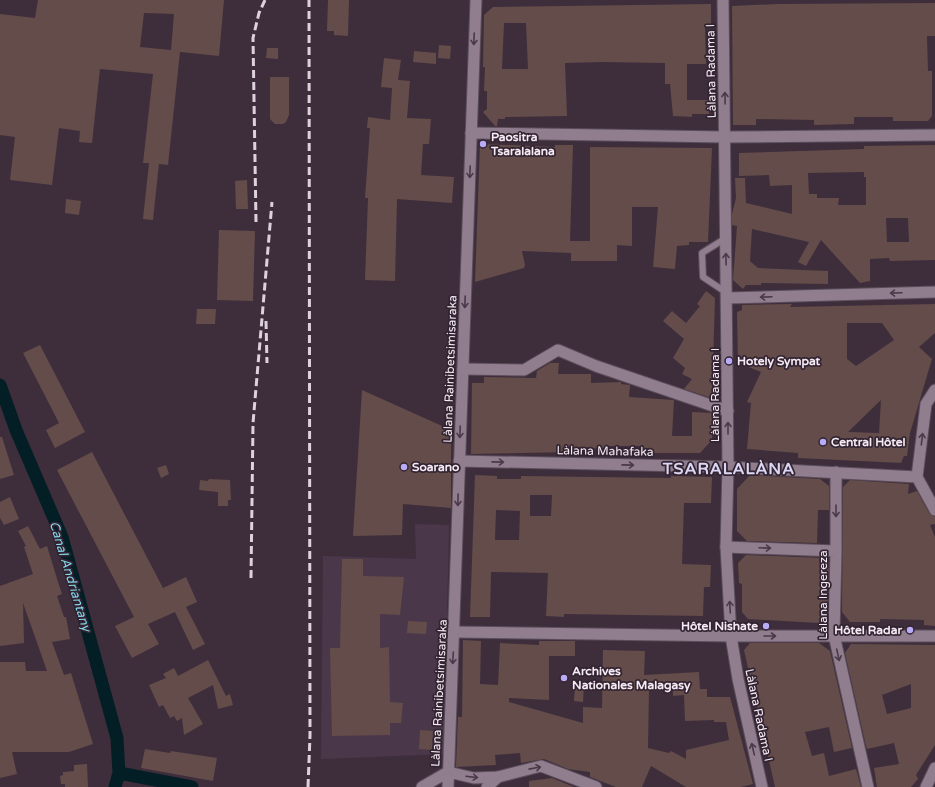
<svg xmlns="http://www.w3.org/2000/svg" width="935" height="787" font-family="'Varela Round',sans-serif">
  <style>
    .built { fill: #4b374a }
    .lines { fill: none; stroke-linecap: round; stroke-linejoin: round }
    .canal { stroke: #041e25; stroke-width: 13 }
    .building { fill: #634c49; fill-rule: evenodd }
    .service-casing { stroke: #5b4d5a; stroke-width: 8 }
    .minor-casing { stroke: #5b4d5a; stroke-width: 13 }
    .tertiary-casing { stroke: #5b4d5a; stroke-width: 13 }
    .service { stroke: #907d8e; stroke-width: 6 }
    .minor { stroke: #907d8e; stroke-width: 11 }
    .tertiary { stroke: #907d8e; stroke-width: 11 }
    .rail { stroke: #ddd1dc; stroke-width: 3; stroke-dasharray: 8 4; stroke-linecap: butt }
    .oneway { stroke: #4a3a49 }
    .poi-dot { fill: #b8abf7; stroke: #332432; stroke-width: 1.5 }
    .labels { text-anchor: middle; stroke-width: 3.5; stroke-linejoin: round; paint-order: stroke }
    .street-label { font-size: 12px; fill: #f6ebf5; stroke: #332432 }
    .poi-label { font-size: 12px; font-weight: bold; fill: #f6ebf5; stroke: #332432; text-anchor: start }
    .water-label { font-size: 13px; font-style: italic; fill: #84d9ee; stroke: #332432 }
    .district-label { font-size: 16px; font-weight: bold; letter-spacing: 1px; fill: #dad6f3; stroke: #332432 }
  </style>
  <rect width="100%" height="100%" fill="#3e2e3c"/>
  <!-- built -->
  <path class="built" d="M415,524L449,525L444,754L321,759L323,556L416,559Z"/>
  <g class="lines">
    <!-- canal -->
    <path class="canal" d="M0,385L16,430L62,537L117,738L119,773L115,787
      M119,773L192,787"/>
  </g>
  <!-- building -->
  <path class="building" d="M38,0H224L219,56L180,52L168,165L159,164L153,220L143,219L149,163H143L153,74L100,69L92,143L79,142L80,131L59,128L52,185L10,180L15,137L0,135V14L35,18ZM144,13L174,14L171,50L140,47Z
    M328,0H349L348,36L334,35V31H327Z
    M935,3V36H927L928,71H932V116L928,121H893V117H854V124L814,125V120L756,119V125H733L732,6L778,4Z
    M711,4V27H705L706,64H687V100H709V114H692V117L673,116L670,84H665V63L601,62L565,63L567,116L505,117V119H498L497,126H495L483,112L487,109V91H484L485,67H483L484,15L493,7ZM504,23H526L528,69H502Z
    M439,45L451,46L450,59L438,58Z
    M267,48H278V59L266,58Z
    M414,51L436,53V64L413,62Z
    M384,58L401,60L398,80L410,81L407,118L431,119L429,144H423L421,175L454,177L452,203L397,199L395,281L365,280L368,198H365L370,128H367L368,117L390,120L392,88L381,87Z
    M270,77H289V115L286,122L283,124H275L270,119Z
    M480,144L555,147V145H573L570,241H590V147L712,148L708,242H689V245L677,246L675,269L653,267L658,207H632V246L617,245V261H571V253L522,251L525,265L524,268L475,282Z
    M935,145V260L890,261L889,258L870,259V281L860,283L821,240L806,266L798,262L809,242L752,229L750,261L758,268L828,271V284L761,283V285H746L743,289L733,280L737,226L732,225V214L736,198L735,178H745L746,203L792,214V185L770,186L769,175L739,176V153L864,149V146ZM864,172V177H866V205H838L839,198H817V194H809L808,173ZM886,218H908L909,242H887Z
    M247,180L248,209H236L235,181Z
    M66,199L81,201L79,215L65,213Z
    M219,230L255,231L253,301L217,300Z
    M706,291L715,298L712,398L684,389L692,379L682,374L685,368L673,358L684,339L663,321L672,311L686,323L700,306L697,304Z
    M792,304L790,307L935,304V333L919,347L932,359L910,433L907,456H904L901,463L798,458V453L747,449L751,403L747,402L761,372L738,363L737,312L742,310V305ZM847,323H882L894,340L856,366L847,359ZM881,400L879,433L848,432Z
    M197,309H216L215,324H196Z
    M40,345L85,432L55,448L46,430L59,423L23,353Z
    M550,363H559L558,374H591V383L621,382V384L630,385L629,397L674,400L672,436H692V412L713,413L712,440L700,453H642V446H607V449L572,447V452L471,454L472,383H484V377L536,378L537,371Z
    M362,390L451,430V508L403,504L402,535L353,536Z
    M0,437H2L14,475L0,479Z
    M92,452L163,588L186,577L197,602L186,607L205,644L193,650L175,612L148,624L159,644L132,658L115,626L134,617L57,470Z
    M166,465L169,474L161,478L157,468Z
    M475,475L497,476V479H521V476L671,478V476L712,477L711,503H684L682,564L711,565L710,587H704L703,616L564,614V617L546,616L548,573L491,572L490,617H470ZM530,495H552L551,516H530ZM496,510L520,511L519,540H495Z
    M750,475L820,479L829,486V510H818L817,543L747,541L737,531V489Z
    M209,479L230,480L231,500H228V506H218V492L199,490L200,480L208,481Z
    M850,480L909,484L908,494L917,491L929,513L935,517V524L930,525L935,537V626L924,625V620L880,619V622H850L842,612L843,487Z
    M10,497L19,519L4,525L0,518V502Z
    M28,526L40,549L47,546L59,585L62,594L57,596L64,617H66L70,639L52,642L64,675L71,673L93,744L69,752H12L17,774L0,778V662H25L26,671H47L23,603L24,643L0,646V586L33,574L24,547L26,546L18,531Z
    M746,555L824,558L829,563L827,614L819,623L748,619L742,612V584L739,583L738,563Z
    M342,559H363V576L404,577L400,615L380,614V648L389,647L390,702L403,703L401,723H390V735L332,736L330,648H340Z
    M408,621L427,622L426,634L407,633Z
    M463,640L481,641L480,684L498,685L500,643L539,645V641H575V656H549V700L509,698V702L583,723V707L602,708L603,650L645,651L644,675L699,672L700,689H707V697H730L753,784L741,787H686L651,766L642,787H616L590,777V772L568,769L544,759L521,763L520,753L495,755L496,765L456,767L458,717H462ZM673,690V696L684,695L685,721L714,720V722H726L729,740L686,750V759L671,751L669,753L648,748L649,691Z
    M750,643H819L830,651L852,748L834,752L829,727L805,732L812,756L824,753L829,776L856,769L861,787H775L744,650Z
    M851,644L935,645V745L916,775L918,779L911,787H877L874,768L899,764L894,743L867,749L866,746L845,653ZM911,684V708L887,714L882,695Z
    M208,660L226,696L230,694L233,705L218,709L213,685L188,698L203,724L184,735L182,718L177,721L174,716L170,718L163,705L159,707L149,685L166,678L163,674L174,668L178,676Z
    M575,684L584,685L583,702L574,701Z
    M420,730L433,731L432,750L419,749Z
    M145,749L170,753L171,751L217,758L213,781L141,768Z
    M87,764L88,787H65V784H61L60,776L63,775V772L74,771V765Z
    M552,778L574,787H529V781Z"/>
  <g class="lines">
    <!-- service casing -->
    <g class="service-casing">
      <path id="service" d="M726,238L702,253L703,277L727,293"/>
    </g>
    <!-- minor casing -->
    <g class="minor-casing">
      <path id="minor" d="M471,133L725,137L935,135
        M463,369L524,370L558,350L596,366L728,411
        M935,390L926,404L917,477L935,510
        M459,461L728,467L917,477
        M836,472V551L834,635L868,787
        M726,547L836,551
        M455,632L731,636H935
        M487,787L498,777
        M926,787L935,768"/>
    </g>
    <!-- tertiary casing -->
    <g class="tertiary-casing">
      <path id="tertiary" d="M723,0L728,467L726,547L731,636L738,679L762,787
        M727,298L935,292
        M422,787L448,772L474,778L498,777L541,766L596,787
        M448,787L476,0"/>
    </g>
    <!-- service -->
    <use href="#service" class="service"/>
    <!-- minor -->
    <use href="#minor" class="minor"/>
    <!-- tertiary -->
    <use href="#tertiary" class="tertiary"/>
    <!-- rail -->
    <path class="rail" d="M256,222L253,38L259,13L265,0
      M266,321L267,363
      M251,578L253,423L272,202
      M308,787L310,736L309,0"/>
  </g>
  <!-- one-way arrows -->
  <defs><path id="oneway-shaft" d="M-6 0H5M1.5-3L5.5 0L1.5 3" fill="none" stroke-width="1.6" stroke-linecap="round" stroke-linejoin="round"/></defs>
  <g class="oneway">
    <use href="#oneway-shaft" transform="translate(474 39) rotate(92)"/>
    <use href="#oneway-shaft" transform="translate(725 98) rotate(-91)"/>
    <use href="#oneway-shaft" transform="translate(470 172) rotate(92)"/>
    <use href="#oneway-shaft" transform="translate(726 259) rotate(-91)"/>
    <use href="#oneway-shaft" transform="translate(896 293) rotate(178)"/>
    <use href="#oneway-shaft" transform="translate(766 297) rotate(178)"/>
    <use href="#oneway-shaft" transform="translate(465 302) rotate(92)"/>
    <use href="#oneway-shaft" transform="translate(728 428) rotate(-90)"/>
    <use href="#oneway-shaft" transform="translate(460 432) rotate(92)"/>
    <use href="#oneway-shaft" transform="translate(922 439) rotate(-83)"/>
    <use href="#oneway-shaft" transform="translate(498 462) rotate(1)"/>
    <use href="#oneway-shaft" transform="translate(628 465) rotate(1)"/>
    <use href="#oneway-shaft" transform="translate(458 500) rotate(91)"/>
    <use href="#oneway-shaft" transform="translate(836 511) rotate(90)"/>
    <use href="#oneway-shaft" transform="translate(765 548) rotate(2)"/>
    <use href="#oneway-shaft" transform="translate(730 607) rotate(-93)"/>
    <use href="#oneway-shaft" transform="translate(770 636)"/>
    <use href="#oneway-shaft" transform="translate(838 655) rotate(77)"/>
    <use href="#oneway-shaft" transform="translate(453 658) rotate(93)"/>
    <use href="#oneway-shaft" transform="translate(753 749) rotate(-103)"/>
    <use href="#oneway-shaft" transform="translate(535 768) rotate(-11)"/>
    <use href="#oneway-shaft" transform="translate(472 777) rotate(7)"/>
  </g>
  <!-- markers -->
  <g class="poi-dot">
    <circle cx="483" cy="144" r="4"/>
    <circle cx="729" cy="361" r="4"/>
    <circle cx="823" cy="442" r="4"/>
    <circle cx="404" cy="467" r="4"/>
    <circle cx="766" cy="626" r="4"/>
    <circle cx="910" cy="630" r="4"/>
    <circle cx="564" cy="678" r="4"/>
  </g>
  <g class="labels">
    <!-- street labels -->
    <g class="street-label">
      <text transform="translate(711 71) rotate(-91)" y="4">Làlana Radama I</text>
      <text transform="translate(450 369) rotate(-88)" y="4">Làlana Rainibetsimisaraka</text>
      <text transform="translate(715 395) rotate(-90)" y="4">Làlana Radama I</text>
      <text transform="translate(605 451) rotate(1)" y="4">Làlana Mahafaka</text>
      <text transform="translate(823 595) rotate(-90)" y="4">Làlana Ingereza</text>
      <text transform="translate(439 693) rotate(-87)" y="4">Làlana Rainibetsimisaraka</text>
      <text transform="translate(759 715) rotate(78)" y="4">Làlana Radama I</text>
    </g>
    <!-- poi labels -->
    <g class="poi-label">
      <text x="491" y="141">Paositra<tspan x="491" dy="14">Tsaralalana</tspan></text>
      <text x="737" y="365">Hotely Sympat</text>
      <text x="831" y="446">Central Hôtel</text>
      <text x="412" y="471">Soarano</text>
      <text x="758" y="630" text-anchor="end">Hôtel Nishate</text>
      <text x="902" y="634" text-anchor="end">Hôtel Radar</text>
      <text x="572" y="675">Archives<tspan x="572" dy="14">Nationales Malagasy</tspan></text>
    </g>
    <!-- water labels -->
    <g class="water-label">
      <text transform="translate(71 576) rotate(73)" y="5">Canal Andriantany</text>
    </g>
    <!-- district labels -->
    <g class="district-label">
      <text x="729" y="474">TSARALALÀNA</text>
    </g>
  </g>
</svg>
